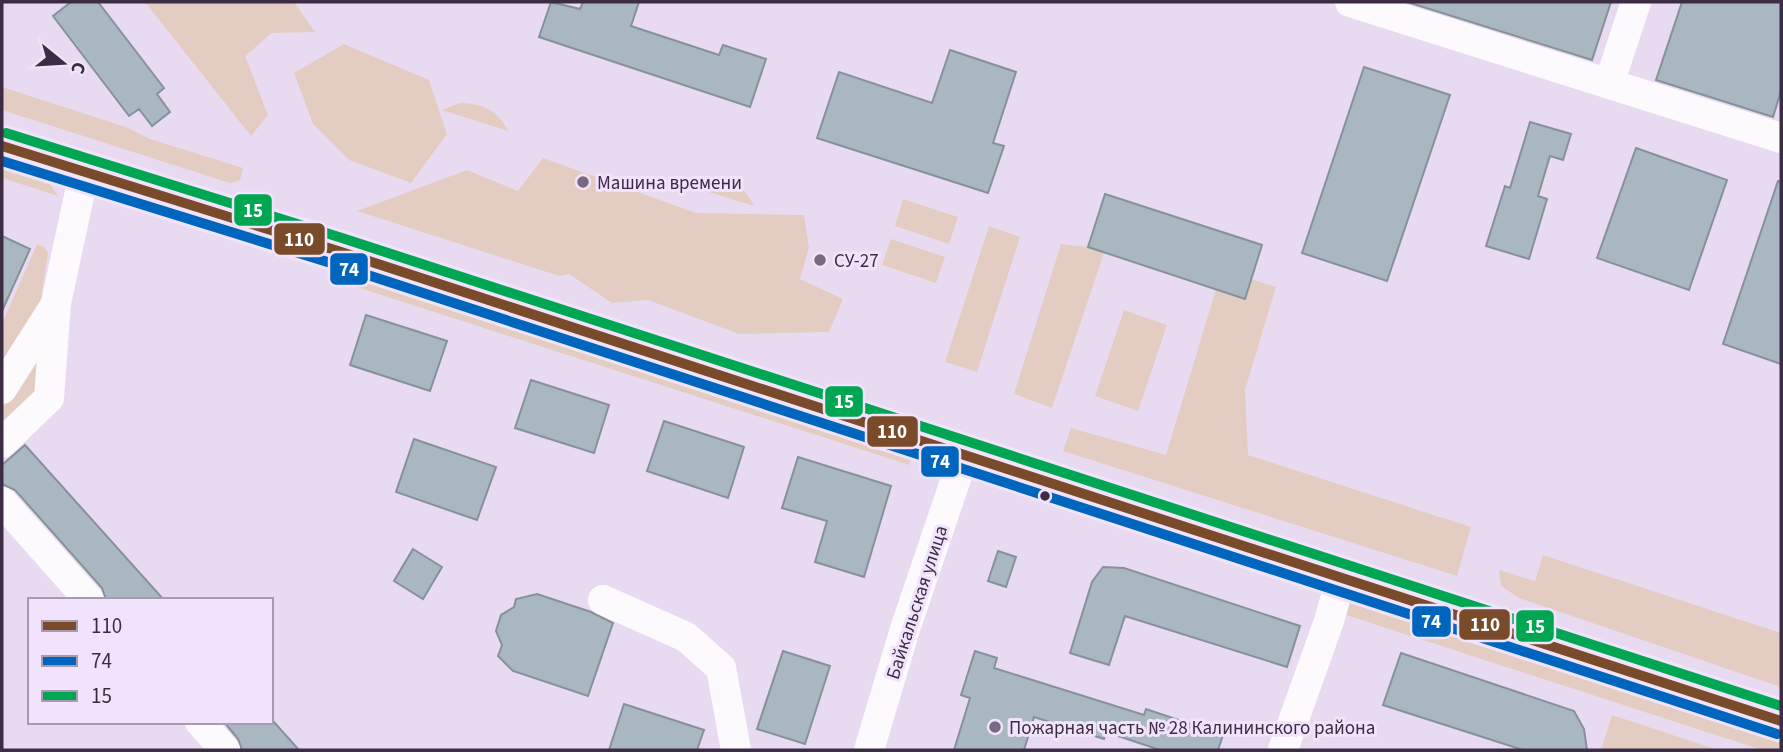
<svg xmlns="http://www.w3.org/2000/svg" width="1783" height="752" font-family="'Source Sans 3',sans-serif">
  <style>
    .green { fill: #e3cdc3 }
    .building { fill: #a9b7c0; stroke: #87919a; stroke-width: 2 }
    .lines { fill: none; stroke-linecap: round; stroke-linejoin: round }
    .minor { stroke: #fcfafd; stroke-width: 30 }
    .major { stroke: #e9ebf4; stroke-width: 37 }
    .bus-1-casing { stroke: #f2e3fd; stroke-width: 16 }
    .bus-2-casing { stroke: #f2e3fd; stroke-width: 16 }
    .bus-3-casing { stroke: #f2e3fd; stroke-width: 16 }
    .bus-1 { stroke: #7a4b2a; stroke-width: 10 }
    .bus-2 { stroke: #0065bd; stroke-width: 10 }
    .bus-3 { stroke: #00a651; stroke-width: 10 }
    .poi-dot { fill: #786a81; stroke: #f2e3fd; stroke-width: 2.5 }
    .bus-dot { fill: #3c2d45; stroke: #f2e3fd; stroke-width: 2.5 }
    .labels { text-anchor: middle; stroke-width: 6; stroke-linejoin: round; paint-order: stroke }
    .poi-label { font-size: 19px; fill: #3c2d45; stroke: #f2e3fd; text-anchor: start }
    .street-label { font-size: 19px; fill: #3c2d45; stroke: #f2e3fd }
    .line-badge { stroke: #f2e3fd; stroke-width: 2.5 }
    .badge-label { font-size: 19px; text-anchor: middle; font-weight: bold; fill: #fff }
  </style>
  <rect width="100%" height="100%" fill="#e8dbf1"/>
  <!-- green -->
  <path class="green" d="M145,2H294L315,32L272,33L245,56L268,115L251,136Z
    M344,44L429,80L447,134L411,183L349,160L313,124L294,73Z
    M2,87L126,127L150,139L243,168L240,180L230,183L2,110Z
    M460,103C483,104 497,109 508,131L442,110Z
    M543,158L696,213L804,215L809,247L800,279L843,299L829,332L739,334L648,300L612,303L569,274L559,276L357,211L467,170L518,191Z
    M2,166L48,181L58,196L2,178Z
    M707,178C729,179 745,185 754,206L689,186Z
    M903,199L958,217L949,244L895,226Z
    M989,226L1020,237L977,372L945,362Z
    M891,239L945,257L936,283L882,265Z
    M37,244L44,247L48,253L41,299L32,321L2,364V324Z
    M1061,244L1088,247L1104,253L1052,408L1014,394Z
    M340,267L913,452L909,465L335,280Z
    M1251,279L1276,287L1245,390L1248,455L1471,527L1457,576L1063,451L1071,428L1166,455L1216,289Z
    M1124,310L1167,325L1138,411L1095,396Z
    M41,347C38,396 42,392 2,421V409Z
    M1543,555L1781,633V687L1519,598L1501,586L1499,570L1535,581Z
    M1345,598L1781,741V750H1762L1340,613Z
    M1612,715L1718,750H1601Z"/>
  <!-- building -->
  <path class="building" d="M71,2H98L164,88L157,94L170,112L152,126L139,109L129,116L53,16Z
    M551,2L580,9L583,2H639L631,26L719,55L723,45L766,59L750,107L539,37Z
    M1407,2H1611L1592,60Z
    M1682,2H1781V91L1773,117L1656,80Z
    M950,50L1016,72L993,143L1004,146L988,193L817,138L839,72L932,103Z
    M1364,67L1450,95L1387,281L1302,253Z
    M1530,122L1571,134L1563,160L1550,156L1538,196L1547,199L1529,259L1486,246L1505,186L1510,188Z
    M1636,148L1727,180L1689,290L1597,258Z
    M1778,181L1781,182V364L1723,344Z
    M1105,194L1262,245L1245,299L1088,247Z
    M2,236L30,249L2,311Z
    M366,315L447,341L430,391L350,365Z
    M531,380L609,405L594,453L515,428Z
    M664,421L744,447L728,498L647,471Z
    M414,439L496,467L477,520L396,492Z
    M25,445L164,600H106L102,588L15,490L2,484V465Z
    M798,457L891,486L864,577L815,562L827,521L782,508Z
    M413,549L442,567L423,599L394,581Z
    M998,551L1016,557L1006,587L988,581Z
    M1103,567L1124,568L1300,626L1287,667L1125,616L1109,665L1070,653L1092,582Z
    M537,594L591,612L613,623L588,696L513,671L498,656L502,645L496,631L501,615L514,607L516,599Z
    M783,651L830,666L805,744L757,729Z
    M975,651L997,658L994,668L1144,715L1146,709L1223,735L1218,750H1160L1106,732L1104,739L1034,717L1024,750H954L970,698L961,695Z
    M1401,653L1574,711L1584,729L1587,750H1523L1383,705Z
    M624,704L704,730L697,750H609Z
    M224,722H274L299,750H242L238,739Z"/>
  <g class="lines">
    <!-- minor -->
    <path class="minor" d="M1350,2L1781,138
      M1609,84L1636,2
      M2,389L54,307
      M2,443L49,398L56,303L84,173
      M2,502L89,600
      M603,600L686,637L721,668L736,750
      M200,722L225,750
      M869,750L905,629L964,455
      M1283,750L1329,621L1341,579"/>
    <!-- major -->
    <path class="major" d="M2,146L338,251L1781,721"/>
    <!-- bus-1 casing -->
    <g class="bus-1-casing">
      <path id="bus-1" d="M2,146L338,251L1781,721"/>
    </g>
    <!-- bus-2 casing -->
    <g class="bus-2-casing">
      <path id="bus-2" d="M2,161L334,264L1777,734"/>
    </g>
    <!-- bus-3 casing -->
    <g class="bus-3-casing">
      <path id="bus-3" d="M6,133L342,238L1781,706"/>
    </g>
    <!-- bus-1 -->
    <use href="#bus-1" class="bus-1"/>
    <!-- bus-2 -->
    <use href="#bus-2" class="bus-2"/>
    <!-- bus-3 -->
    <use href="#bus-3" class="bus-3"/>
  </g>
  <!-- markers -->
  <g class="poi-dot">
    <circle cx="583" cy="182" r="7"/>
    <circle cx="820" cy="260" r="7"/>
    <circle cx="995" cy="727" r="7"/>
  </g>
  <circle class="bus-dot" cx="1045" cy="496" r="6"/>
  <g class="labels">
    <!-- poi labels -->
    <g class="poi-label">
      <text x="597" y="189">Машина времени</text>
      <text x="834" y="267">СУ-27</text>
      <text x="1009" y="734">Пожарная часть № 28 Калининского района</text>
    </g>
    <!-- street labels -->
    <g class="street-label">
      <text transform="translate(916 602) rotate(-72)" y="7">Байкальская улица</text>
    </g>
  </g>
  <g class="line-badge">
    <rect x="233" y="193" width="40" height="34" rx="7" fill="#00a651"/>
    <rect x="273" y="222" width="53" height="34" rx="7" fill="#7a4b2a"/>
    <rect x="329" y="252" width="40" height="34" rx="7" fill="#0065bd"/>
    <rect x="824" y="385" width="40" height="33" rx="7" fill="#00a651"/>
    <rect x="866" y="415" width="53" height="33" rx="7" fill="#7a4b2a"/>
    <rect x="920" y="445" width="40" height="33" rx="7" fill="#0065bd"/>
    <rect x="1411" y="605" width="41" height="33" rx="7" fill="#0065bd"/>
    <rect x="1458" y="608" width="53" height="33" rx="7" fill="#7a4b2a"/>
    <rect x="1515" y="609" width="40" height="34" rx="7" fill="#00a651"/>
  </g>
  <g class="badge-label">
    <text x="253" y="217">15</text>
    <text x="299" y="246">110</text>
    <text x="349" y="276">74</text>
    <text x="844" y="408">15</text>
    <text x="892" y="438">110</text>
    <text x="940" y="468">74</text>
    <text x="1431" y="628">74</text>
    <text x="1485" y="631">110</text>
    <text x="1535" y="633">15</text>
  </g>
  <!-- border -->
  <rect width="1783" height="752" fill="none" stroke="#3c2d45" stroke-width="7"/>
  <!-- legend -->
  <rect x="28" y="598" width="245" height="126" fill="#f2e3fd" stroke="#a99ab3" stroke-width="2"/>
  <rect x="42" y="621" width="35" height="10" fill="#7a4b2a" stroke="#a99ab3" stroke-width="2"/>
  <text x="91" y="633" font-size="21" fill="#3c2d45">110</text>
  <rect x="42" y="656" width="35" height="10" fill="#0065bd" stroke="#a99ab3" stroke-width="2"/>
  <text x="91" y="668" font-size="21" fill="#3c2d45">74</text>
  <rect x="42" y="691" width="35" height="10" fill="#00a651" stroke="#a99ab3" stroke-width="2"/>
  <text x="91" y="703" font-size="21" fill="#3c2d45">15</text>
  <!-- north arrow -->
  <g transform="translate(63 63) rotate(108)" stroke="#f2e3fd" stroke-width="5" paint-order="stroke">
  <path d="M0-5L12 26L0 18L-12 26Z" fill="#3c2d45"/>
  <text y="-10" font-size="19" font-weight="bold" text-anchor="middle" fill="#3c2d45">С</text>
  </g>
</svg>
